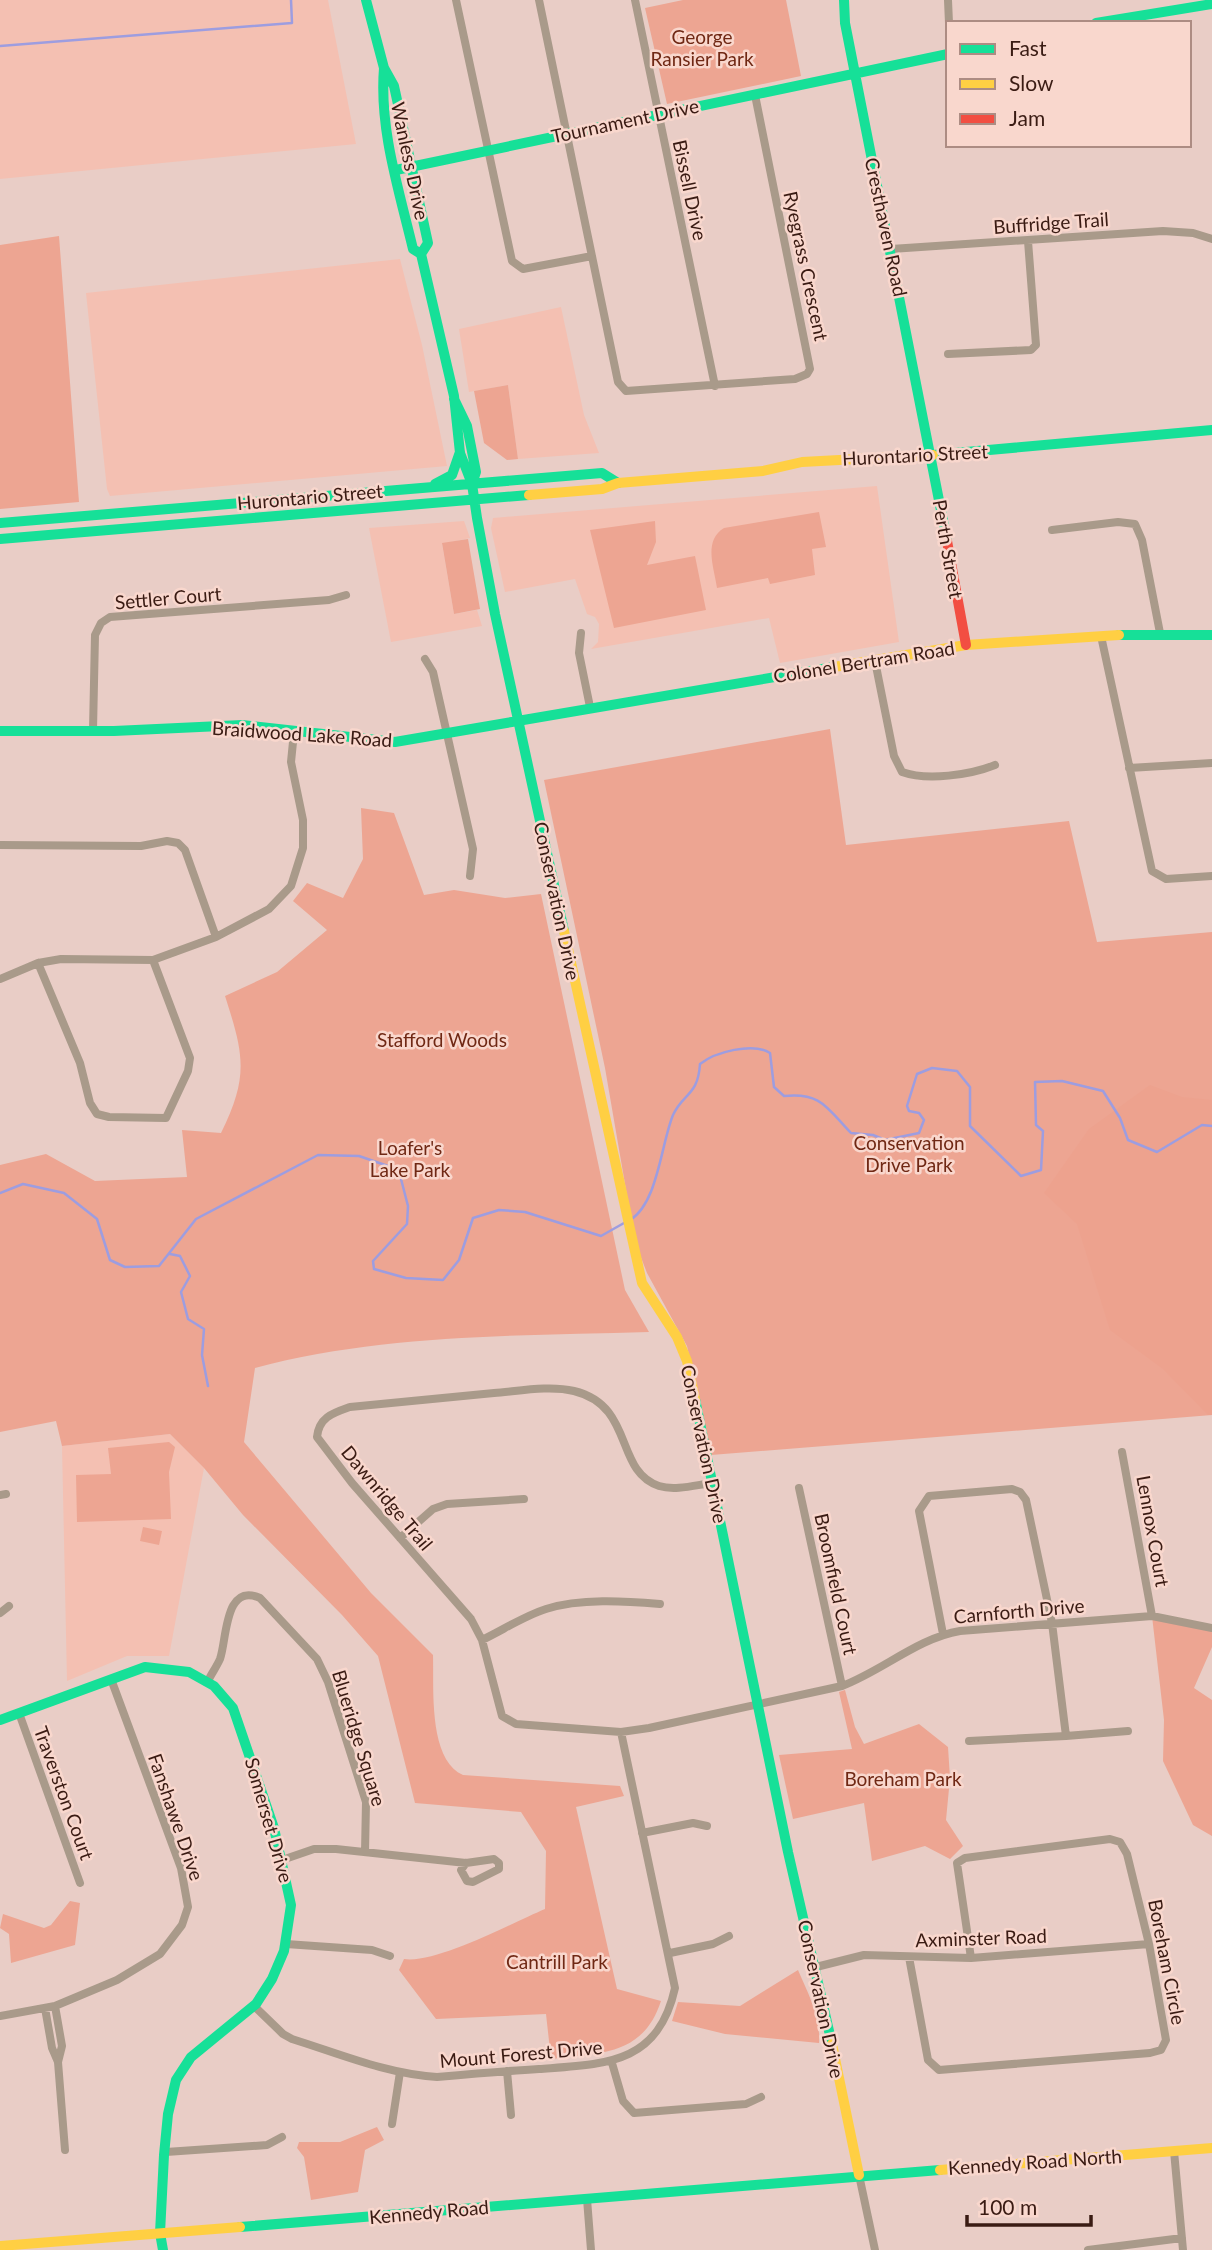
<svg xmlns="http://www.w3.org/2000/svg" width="1212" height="2250" font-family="Lato,sans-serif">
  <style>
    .built { fill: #f4c0b2 }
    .green { fill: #eda592 }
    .forest { fill: #eda28e }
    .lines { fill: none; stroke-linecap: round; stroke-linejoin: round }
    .stream { stroke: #9d9de0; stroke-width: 2.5 }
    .street { stroke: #a99a8a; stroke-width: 8 }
    .fast { stroke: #16e098; stroke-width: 10 }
    .slow { stroke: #ffcf43; stroke-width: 10 }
    .jam { stroke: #f24e42; stroke-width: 10 }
    .labels { text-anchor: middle; stroke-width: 5; stroke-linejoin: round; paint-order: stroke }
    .park-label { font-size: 19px; fill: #702814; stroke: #f9d7cd }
    .street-label { font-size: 19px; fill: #3a1b13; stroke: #f9d7cd }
  </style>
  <rect width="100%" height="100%" fill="#e9cdc6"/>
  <!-- built -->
  <path class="built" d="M0,0H328L356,144L0,179Z
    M400,259L422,345L447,466L110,496L107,489L86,293Z
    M561,307L584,415L599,453L518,459L508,385L469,392L459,329Z
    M877,486L899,642L780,663L769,618L591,649L598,642L599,624L595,617L587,614L575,579L505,592L491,528L493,518Z
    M464,521L470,538L442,544L454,614L477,610L482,626L391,642L369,528Z
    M170,1434L204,1468L169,1656H127L67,1681L62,1446Z"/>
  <!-- green -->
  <path class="green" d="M683,0H786L801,76L667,104L645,8Z
    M59,236L79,502L0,509V245Z
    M508,385L518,459L507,460L484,443L474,391Z
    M819,512L826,547L812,549L815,575L770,584L768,578L717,588C714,567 703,541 724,528Z
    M655,521L656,542L647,565L695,556L706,610L614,628L590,530Z
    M468,539L480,609L454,614L442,543Z
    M830,729L846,845L1069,821L1097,942L1212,932V1415L711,1455L687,1346L647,1273L635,1242L605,1068L544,780Z
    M361,808L394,813L424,895L454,890L505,898L541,894L625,1290L649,1332C517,1336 382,1334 255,1368L244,1442L371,1593L433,1655C434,1688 428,1760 463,1775L620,1786L624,1796L576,1807L617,1989L661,2001C643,2056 600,2053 551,2059L546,2014L436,2019L399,1970L404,1959C436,1964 512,1923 545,1909L546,1851L521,1812L415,1803L378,1656L342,1615L243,1515L204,1468L170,1434L62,1446L56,1421L0,1432V1165L46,1154L95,1181L187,1177L182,1130L221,1133C249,1076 244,1055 225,996L277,972L327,930L293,901L307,883L343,898L363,859Z
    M169,1442L175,1447L169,1472L171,1519L77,1522L76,1475L111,1474L108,1448Z
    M143,1527L162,1531L159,1545L140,1541Z
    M1152,1616L1212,1628V1647L1194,1688L1212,1700V1836L1193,1825L1163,1761L1164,1720Z
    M845,1690L855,1727L864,1744L919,1724L948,1747L950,1778L946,1820L963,1846L950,1859L925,1846L872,1861L864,1803L793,1819L779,1755L852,1749L839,1692Z
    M70,1901L80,1903L75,1945L11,1963L9,1934L0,1928L3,1914L44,1928L51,1925Z
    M798,1970C808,1993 821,2018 819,2043L725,2034L672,2021L678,2002L740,2006Z
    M377,2127L384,2140L365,2150L358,2192L311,2200L304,2157L297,2148L299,2142H340Z"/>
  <!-- forest -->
  <path class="forest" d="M1150,1085L1182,1097L1212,1100V1415H1208L1163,1369L1110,1330L1077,1224L1044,1193L1089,1129Z"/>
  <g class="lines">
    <!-- stream -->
    <path class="stream" d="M0,46L292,23L291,0
      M0,1193L23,1184L64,1193L97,1219L110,1260L125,1267L159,1266L196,1219L318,1155L359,1156L388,1166L401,1179L408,1206L407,1224L373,1261L374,1269L406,1278L443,1280L459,1260L473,1218L499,1210L525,1212L601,1236L624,1223
      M630,1220C658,1203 661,1144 673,1115C683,1093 698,1096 700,1064C715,1052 753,1042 770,1053L774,1087L784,1096C821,1092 827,1108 851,1133L873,1135L885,1140L919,1133L924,1120L919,1113L909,1111L907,1106L917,1074L932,1068L957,1071L970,1087V1126L1021,1176L1041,1170L1043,1131L1036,1125L1035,1082L1062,1081L1103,1091L1120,1118L1128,1140L1157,1152L1202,1125L1212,1126
      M170,1254L180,1256L190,1276L181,1292L188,1319L204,1329L202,1355L208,1386"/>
    <!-- street -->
    <path class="street" d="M456,0L512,261L523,269L592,256
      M539,0L618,382L626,391L795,379L807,374L810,369L755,95
      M635,0L715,386
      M948,0L949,23
      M891,249L1163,231L1193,233L1212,239
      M948,354L1031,350L1036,345L1028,241
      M1052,530L1118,522L1135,524L1142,540L1160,633
      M581,633L579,653L590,707
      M1101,636L1152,871L1166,879L1212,876
      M425,659L433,672L473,849L470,876
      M875,661L894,756L902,772C927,781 970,775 995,765
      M93,730L95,635L101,623L110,617L329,600L346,595
      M1129,768L1212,763
      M0,845L141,846L167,841L178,843L185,850L216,937
      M38,963L80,1063L90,1103L97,1114L109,1117L166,1118L188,1071L190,1058L153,960
      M0,979L38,963L61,959L153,960L216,937L269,909L291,886L303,848V820L291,762L294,732
      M1122,1452L1152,1616
      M712,1483C696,1485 675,1491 659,1486C614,1471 635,1406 574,1391C550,1385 519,1391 494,1393C446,1398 398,1402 350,1407C333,1413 319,1417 317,1437L352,1483L471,1619L482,1640L502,1716L516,1724L621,1732L649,1728L842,1686C882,1671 918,1638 960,1631L1152,1616L1212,1628
      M799,1488L842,1686
      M0,1495L6,1494
      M400,1538L433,1509L447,1504L524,1499
      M0,1613L9,1606
      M943,1634L919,1511L929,1496L1012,1489L1020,1492L1026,1500L1052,1623L1066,1736L969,1741
      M482,1640C503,1630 524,1616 546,1609C580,1598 625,1601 660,1604
      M209,1679C212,1673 217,1666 220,1659C227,1640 224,1582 260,1598L317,1659L328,1682L366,1802L365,1852
      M19,1713L80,1883
      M1066,1736L1128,1731
      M642,1833L693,1823L707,1826
      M282,1860L314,1849H336L466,1863L494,1859L499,1863V1869L473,1882L467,1881L461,1870L466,1863
      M286,1944L372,1950L390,1956
      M670,1953L713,1944L729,1936
      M909,1957L928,2060L939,2070L1150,2053L1161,2050L1166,2040L1149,1944L1127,1854L1120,1842L1110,1839L965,1858L957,1863L971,1958
      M816,1967L864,1955L971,1958L1149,1944
      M55,2006L62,2046L58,2062
      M254,2006L283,2034L292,2039C340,2054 387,2074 437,2077C471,2074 505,2071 539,2069C605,2064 658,2065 675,1988L621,1732
      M45,2008L52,2048L58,2062L65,2150
      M0,2016L55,2006L117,1980L160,1954L182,1925L188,1907L181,1868L111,1679
      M612,2063L623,2101L634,2113L746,2104L761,2097
      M507,2071L511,2115
      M392,2124L400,2072
      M1174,2151L1183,2250
      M166,2152L267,2145L282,2137
      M859,2175L875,2250
      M587,2199L591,2250
      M1088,2250L1182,2238"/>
    <!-- fast -->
    <path class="fast" d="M366,0L384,68L394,86L428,243L421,254
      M844,0L845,23L947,541
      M1096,23L1212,4
      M384,68C379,129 399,190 413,249L421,254L454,396L460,453L472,484
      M396,170L948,54
      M454,399L467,426L476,472L472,484L477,518L495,614L564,931
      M933,455L1212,430
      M435,484L452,475L460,452
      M0,523L602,473L618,483
      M0,539L529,495
      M1119,635H1212
      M0,731H114L242,725L395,742L834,667
      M695,1399L788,1852L832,2044
      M0,1720L145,1667L189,1672L214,1686L233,1708L274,1828L291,1905L284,1951L272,1979L256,2004L191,2057L176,2080L168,2114L164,2155L160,2233L163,2250
      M240,2227L940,2170"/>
    <!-- slow -->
    <path class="slow" d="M529,495L602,489L618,483L763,471L802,462L933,455
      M834,667L966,645L1119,635
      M564,931L642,1283L677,1337L687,1361L695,1399
      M832,2044L859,2175
      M940,2170L1212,2148
      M0,2246L240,2227"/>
    <!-- jam -->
    <path class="jam" d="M947,541L966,645"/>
  </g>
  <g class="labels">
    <!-- park labels -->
    <g class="park-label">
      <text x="702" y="44">George<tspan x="702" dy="22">Ransier Park</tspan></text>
      <text x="442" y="1047">Stafford Woods</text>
      <text x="909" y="1150">Conservation<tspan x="909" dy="22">Drive Park</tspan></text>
      <text x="410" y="1155">Loafer's<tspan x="410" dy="22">Lake Park</tspan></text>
      <text x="903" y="1786">Boreham Park</text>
      <text x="557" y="1969">Cantrill Park</text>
    </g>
    <!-- street labels -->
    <g class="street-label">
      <text transform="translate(625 121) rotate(-12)" y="7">Tournament Drive</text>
      <text transform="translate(410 161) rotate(78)" y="7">Wanless Drive</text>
      <text transform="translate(690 190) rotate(78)" y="7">Bissell Drive</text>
      <text transform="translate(1051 223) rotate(-4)" y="7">Buffridge Trail</text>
      <text transform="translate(886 227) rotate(78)" y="7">Cresthaven Road</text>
      <text transform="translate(806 266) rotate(78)" y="7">Ryegrass Crescent</text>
      <text transform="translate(915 455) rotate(-3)" y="7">Hurontario Street</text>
      <text transform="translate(310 497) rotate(-5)" y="7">Hurontario Street</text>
      <text transform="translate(948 549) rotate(80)" y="7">Perth Street</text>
      <text transform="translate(168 598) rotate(-5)" y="7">Settler Court</text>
      <text transform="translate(864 662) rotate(-9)" y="7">Colonel Bertram Road</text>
      <text transform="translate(302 734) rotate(4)" y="7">Braidwood Lake Road</text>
      <text transform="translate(557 901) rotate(78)" y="7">Conservation Drive</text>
      <text transform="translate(704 1444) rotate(78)" y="7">Conservation Drive</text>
      <text transform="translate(387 1498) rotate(50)" y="7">Dawnridge Trail</text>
      <text transform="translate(1153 1531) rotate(80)" y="7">Lennox Court</text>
      <text transform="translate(836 1584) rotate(78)" y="7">Broomfield Court</text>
      <text transform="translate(1019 1611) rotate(-5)" y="7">Carnforth Drive</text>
      <text transform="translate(359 1738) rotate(73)" y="7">Blueridge Square</text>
      <text transform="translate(64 1793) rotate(70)" y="7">Traverston Court</text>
      <text transform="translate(176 1817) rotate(71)" y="7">Fanshawe Drive</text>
      <text transform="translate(269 1820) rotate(74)" y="7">Somerset Drive</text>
      <text transform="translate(981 1938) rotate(-2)" y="7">Axminster Road</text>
      <text transform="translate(1167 1962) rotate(79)" y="7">Boreham Circle</text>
      <text transform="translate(821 1999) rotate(78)" y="7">Conservation Drive</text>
      <text transform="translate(521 2054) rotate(-5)" y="7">Mount Forest Drive</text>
      <text transform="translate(1035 2162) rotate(-4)" y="7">Kennedy Road North</text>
      <text transform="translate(429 2212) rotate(-5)" y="7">Kennedy Road</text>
    </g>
  </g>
  <!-- legend -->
  <rect x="946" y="21" width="245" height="126" fill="#f9d7cd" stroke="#ad8c83" stroke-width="2"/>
  <rect x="960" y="44" width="35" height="10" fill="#16e098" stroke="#ad8c83" stroke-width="2"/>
  <text x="1009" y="56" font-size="21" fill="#3a1b13">Fast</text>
  <rect x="960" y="79" width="35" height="10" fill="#ffcf43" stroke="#ad8c83" stroke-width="2"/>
  <text x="1009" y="91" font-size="21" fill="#3a1b13">Slow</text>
  <rect x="960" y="114" width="35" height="10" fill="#f24e42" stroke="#ad8c83" stroke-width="2"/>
  <text x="1009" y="126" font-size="21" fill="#3a1b13">Jam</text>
  <!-- scale -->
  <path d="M967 2215v10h124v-10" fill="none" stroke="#3a1b13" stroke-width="3.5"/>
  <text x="978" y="2215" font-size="21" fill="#3a1b13" stroke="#f9d7cd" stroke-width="5" paint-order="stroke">100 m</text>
</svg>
